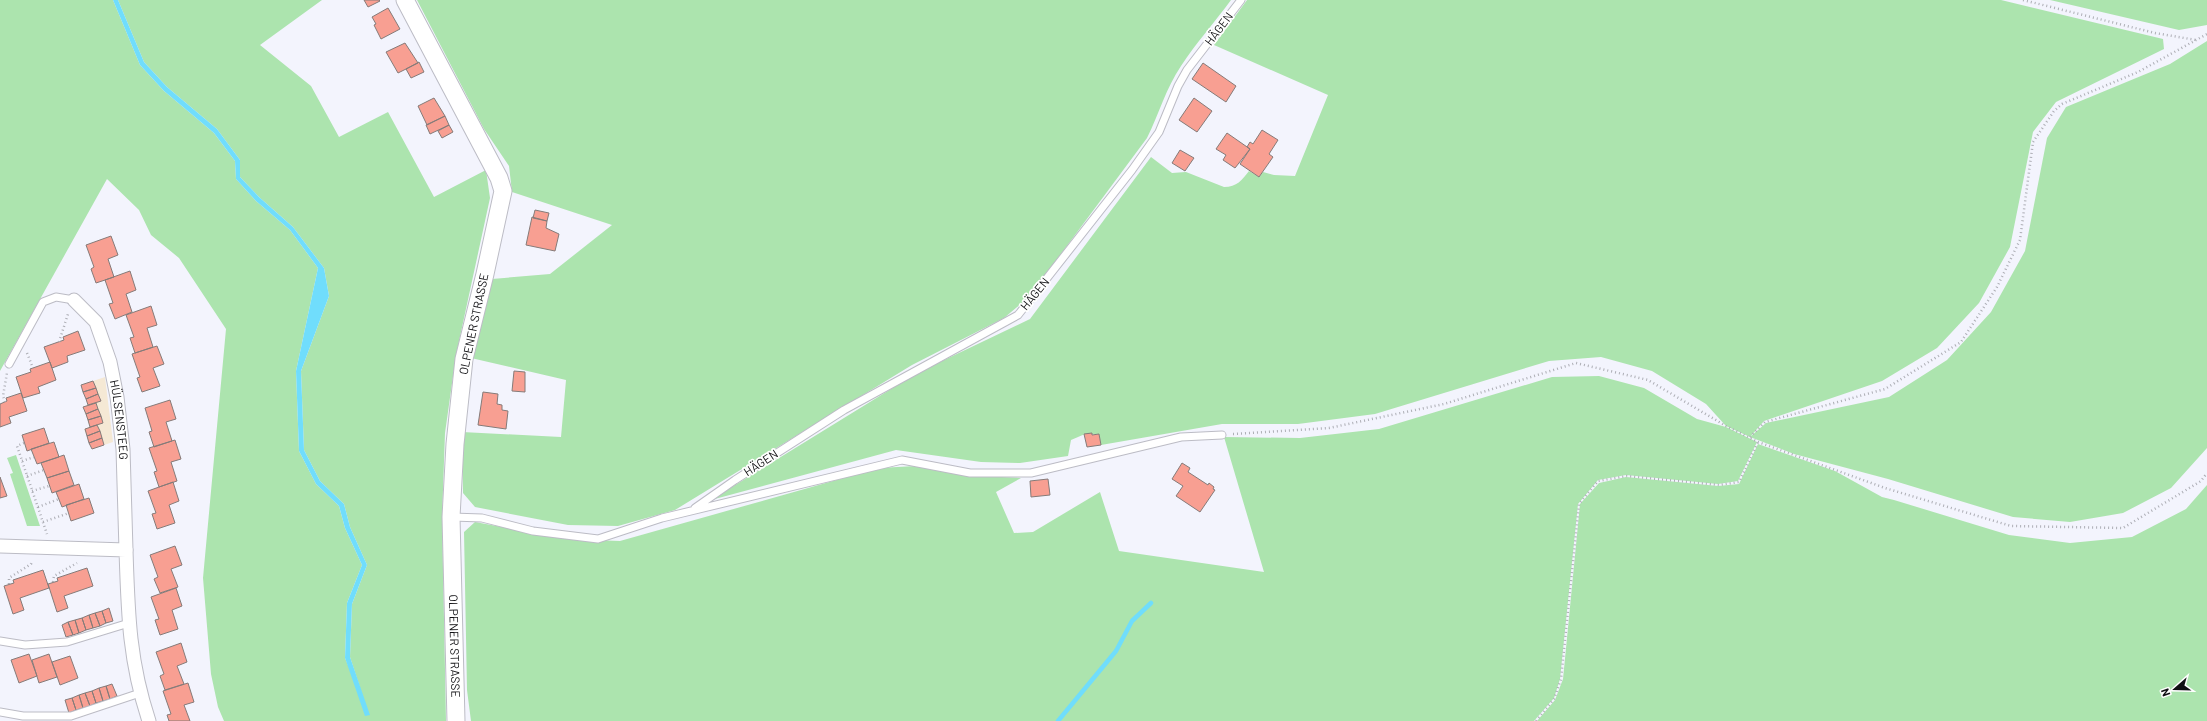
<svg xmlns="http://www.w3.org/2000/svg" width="2207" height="721" font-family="Barlow,sans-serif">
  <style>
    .industrial { fill: #f5e9d5 }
    .green { fill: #ace4ae }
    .water { fill: #70ddfc }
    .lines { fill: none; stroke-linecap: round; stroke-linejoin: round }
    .stream { stroke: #70ddfc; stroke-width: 4.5 }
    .building { fill: #f89f92; stroke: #857b79 }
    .service-casing { stroke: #bcbcc5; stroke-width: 9 }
    .minor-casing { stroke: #bcbcc5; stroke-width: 15 }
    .tertiary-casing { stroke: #bcbcc5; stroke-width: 19 }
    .path { stroke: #adaeb5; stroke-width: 2.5; stroke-dasharray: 1 3; stroke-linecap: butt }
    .service { stroke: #fff; stroke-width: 7 }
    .minor { stroke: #fff; stroke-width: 13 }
    .tertiary { stroke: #fff; stroke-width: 17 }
    .labels { text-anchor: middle; stroke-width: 3.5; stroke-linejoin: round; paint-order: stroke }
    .street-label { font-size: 12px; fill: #101013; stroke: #fff }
  </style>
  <rect width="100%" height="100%" fill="#f3f4fd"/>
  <!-- industrial -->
  <path class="industrial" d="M105,377L113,442L92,449L84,429L90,427L83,407L88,405L81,385Z"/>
  <!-- green -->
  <path class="green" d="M0,0H113L140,65L164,91L214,133L235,161L236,179L256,201L290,230L318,268L296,371L299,451L316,484L339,506L345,528L362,565L347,603L345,658L369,715L350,657L352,604L367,565L350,527L344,504L320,481L304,450L301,371L329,296L324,268L293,227L259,197L240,177V160L217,129L167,87L144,62L118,0H322L260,45L311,86L339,137L388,112L434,197L486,170L490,198L456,355L445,433L442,518L446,721H224L218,707L211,674L203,578L226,329L179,258L151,235L139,210L107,179L0,371Z
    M417,0H1231C1215,22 1196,43 1181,66C1166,88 1159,114 1147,138L1029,297L1004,318L912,365L675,510L618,526L568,525L475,507L463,493L462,432L561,437L566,380L471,358L492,279L550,274L612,225L512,192L509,166L484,129Z
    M1247,0H2001L2163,39L2164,49L2056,102L2033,132L2010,247L1979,303L1937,348L1882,381L1764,421L1750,437L1726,426L1706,404L1652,371L1601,357L1549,361L1375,414L1298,424H1222L1101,445L1099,434H1085L1071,440L1068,456L1020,463L981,462L896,450L711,500L917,373L1030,319L1151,157L1172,173L1186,172L1224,187C1237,187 1242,180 1249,171L1259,177L1263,172L1274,175L1295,176L1328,95L1214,45Z
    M2050,0H2207V25L2179,30Z
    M2207,41V448L2171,488L2123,513L2070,522L2013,517L1888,479L1794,454L1750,437L1766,423L1889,397L1947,360L1991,312L2025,251L2047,138L2066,107L2170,64Z
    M1599,376L1644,388L1697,419L1726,427L1757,442L1738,481L1718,484L1626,475L1598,480L1578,504L1560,679L1554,698L1534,721H471L467,690L464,532L475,522L566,539L620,541L879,468L916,466L980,476L1021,478L996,492L1014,533L1033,532L1100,492L1119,551L1264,572L1224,437L1300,438L1379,429L1552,377Z
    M1758,444L1835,471L1882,497L1894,500L2009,535L2070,543L2132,537L2186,509L2207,485V721H1537L1555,700L1563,679L1580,504L1599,483L1626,477L1718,486L1739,484Z
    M16,455L40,526H27L10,474L13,473L7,458Z"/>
  <!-- water -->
  <path class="water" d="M113,0H118L144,62L167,87L217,129L240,160V177L259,197L293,227L324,268L329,296L301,371L304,450L320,481L344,504L350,527L367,565L352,604L350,657L370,715L365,716L345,658L347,603L362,565L345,528L339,506L316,484L299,451L296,371L318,268L290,230L256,201L236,179L235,161L214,133L164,91L140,65Z"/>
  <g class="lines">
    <!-- stream -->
    <path class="stream" d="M1058,721L1116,651L1132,621L1151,603"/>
  </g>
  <!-- building -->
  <path class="building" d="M364,0H379L380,1L368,7Z
    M388,8L400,29L381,39L374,25L376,24L372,17Z
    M405,43L418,63L398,73L386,52Z
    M419,62L424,72L411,78L406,69Z
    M1203,63L1236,86L1226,102L1192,79Z
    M434,98L445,116L427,125L418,106Z
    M1194,98L1212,111L1197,132L1179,120Z
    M445,116L449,125L430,134L426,125Z
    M449,125L453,132L442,138L438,131Z
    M1262,130L1278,140L1269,154L1273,157L1259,177L1240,164L1250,149L1247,147L1250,142L1253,144Z
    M1227,133L1250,149L1235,168L1223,160L1226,155L1216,149Z
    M1180,150L1194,158L1185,171L1172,163Z
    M535,210L549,213L547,221L533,218Z
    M532,217L547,221L546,228L559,234L555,251L526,245Z
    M111,236L118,255L108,259L114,277L96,283L91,269L94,267L86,245Z
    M130,271L136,290L126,294L132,312L115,319L109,304L113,303L105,280Z
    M151,306L157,325L147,328L153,347L135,353L130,338L134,337L126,315Z
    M78,331L85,350L67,356L68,362L52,368L44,347L64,340L63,337Z
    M157,346L164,364L153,368L160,386L142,392L137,378L140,377L132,354Z
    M50,362L56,380L38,387L40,393L23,398L16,377L31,372L30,369Z
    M514,371L525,372V392L512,391Z
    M93,381L96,388L83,392L81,385Z
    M96,388L98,394L86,399L83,392Z
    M483,392L498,394L497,404L502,405V410L508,411L506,429L478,425Z
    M21,393L27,411L9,417L11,423L0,427V404L7,401L6,398Z
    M98,394L101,401L88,405L86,399Z
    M170,400L176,419L166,422L172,441L154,447L149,432L152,431L145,408Z
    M96,403L98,409L86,414L83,407Z
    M98,409L101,416L88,420L86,414Z
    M101,416L103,423L90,427L88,420Z
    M97,425L100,431L87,436L85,429Z
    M44,428L49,443L27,451L22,435Z
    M100,431L102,438L89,443L87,436Z
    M1092,433V435L1099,434L1101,445L1087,447L1084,434Z
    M102,438L104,445L92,449L89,443Z
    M175,440L181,459L171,462L177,481L159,487L154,472L157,471L149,448Z
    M54,442L59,457L37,464L31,449Z
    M64,455L69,471L47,478L41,463Z
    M1182,463L1190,468L1188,472L1208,485L1209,483L1214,487L1213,489L1215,490L1200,512L1176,496L1183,486L1172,479Z
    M69,471L74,485L52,493L47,478Z
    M0,477L7,496L0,498Z
    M1048,479L1050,495L1031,497L1030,481Z
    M173,482L179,501L169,505L175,523L157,529L152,514L156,513L148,491Z
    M79,484L84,499L62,507L56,492Z
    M89,498L94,513L71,521L66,505Z
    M175,546L182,565L171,569L178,587L160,593L154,579L158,577L150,555Z
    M87,568L93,586L64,596L68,608L57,612L48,584L58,581L57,578Z
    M43,570L49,588L20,598L24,610L13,614L4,586L14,583L13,580Z
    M176,588L182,606L172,610L178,629L160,635L155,620L159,619L151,597Z
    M109,608L113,621L106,623L102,611Z
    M102,611L106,623L100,626L95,613Z
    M95,613L100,626L93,628L89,615Z
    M89,615L93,628L86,630L82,618Z
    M82,618L86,630L79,633L75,620Z
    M75,620L79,633L73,635L68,622Z
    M68,622L73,635L66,637L62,625Z
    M181,643L187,662L177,666L184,684L165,690L160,676L164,674L156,652Z
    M29,654L37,676L19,683L11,660Z
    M49,654L57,677L39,683L32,660Z
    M70,656L78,678L60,685L52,662Z
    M188,683L194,702L184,705L190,721H169L167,715L171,714L163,691Z
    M112,684L117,696L110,699L106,686Z
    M106,686L110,699L103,701L99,688Z
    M99,688L103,701L96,703L92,691Z
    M92,691L96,703L90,706L85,693Z
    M85,693L90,706L83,708L79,695Z
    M79,695L83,708L76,710L72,698Z
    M72,698L76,710L69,713L65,700Z"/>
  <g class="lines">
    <!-- service casing -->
    <g class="service-casing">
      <path id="service" d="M9,364L43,302L56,297L74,300
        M695,508L735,480L844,410L1018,315L1132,170L1159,132L1178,86L1187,70L1241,0
        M452,517L482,518L533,531L598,539L662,518L902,460L970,473H1031L1181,437L1222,435
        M0,641L25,645L67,642L129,623
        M0,712L23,716H71L140,693"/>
    </g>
    <!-- minor casing -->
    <g class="minor-casing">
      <g id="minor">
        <path id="s1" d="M74,300L96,322L110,362L117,397L123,449L126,550"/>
        <path d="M0,546L126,550C128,613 129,661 149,721"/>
      </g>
    </g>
    <!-- tertiary casing -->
    <g class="tertiary-casing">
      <g id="tertiary">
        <path id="s2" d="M405,0L499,178L503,191L485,274L464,359L455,444L451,517L456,721"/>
      </g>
    </g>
    <!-- path -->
    <path class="path" d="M2023,0L2155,33L2196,40
      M59,342L68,314
      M27,353L33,368
      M5,402L3,396L7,373
      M1233,434L1329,428L1444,404L1576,363L1648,380L1726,426L1758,442L1885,488L2011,526L2123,528L2201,481L2207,473
      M1750,437L1765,422L1885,389L1961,342L1997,287L2020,240L2033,142L2054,111L2062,104L2138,72L2207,34
      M24,443L17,446L47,534
      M22,461L34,457
      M27,476L44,470
      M32,491L49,486
      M38,507L59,499
      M43,522L69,513
      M53,582L54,576L77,563
      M9,584V578L31,564L32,561
      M1536,721L1554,699L1561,679L1579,504L1598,481L1627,476L1719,485L1739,482L1758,442"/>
    <!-- service -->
    <use href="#service" class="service"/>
    <!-- minor -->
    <use href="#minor" class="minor"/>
    <!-- tertiary -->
    <use href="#tertiary" class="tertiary"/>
  </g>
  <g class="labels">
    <!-- street labels -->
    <g class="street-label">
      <text transform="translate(1219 29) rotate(-53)" y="4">HÄGEN</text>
      <text transform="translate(1035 294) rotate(-51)" y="4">HÄGEN</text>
      <text transform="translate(474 324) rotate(-78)" y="4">OLPENER STRASSE</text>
      <text dy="4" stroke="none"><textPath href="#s1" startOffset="132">HÜLSENSTEEG</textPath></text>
      <text transform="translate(761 463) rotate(-33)" y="4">HÄGEN</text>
      <text dy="4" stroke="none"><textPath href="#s2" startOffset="675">OLPENER STRASSE</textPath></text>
    </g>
  </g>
  <!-- north arrow -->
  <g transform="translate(2175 689) rotate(250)" stroke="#ffffff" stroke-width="3" paint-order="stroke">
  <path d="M0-3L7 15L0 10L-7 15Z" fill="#101013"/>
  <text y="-6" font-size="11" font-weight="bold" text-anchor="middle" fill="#101013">N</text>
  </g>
</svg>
